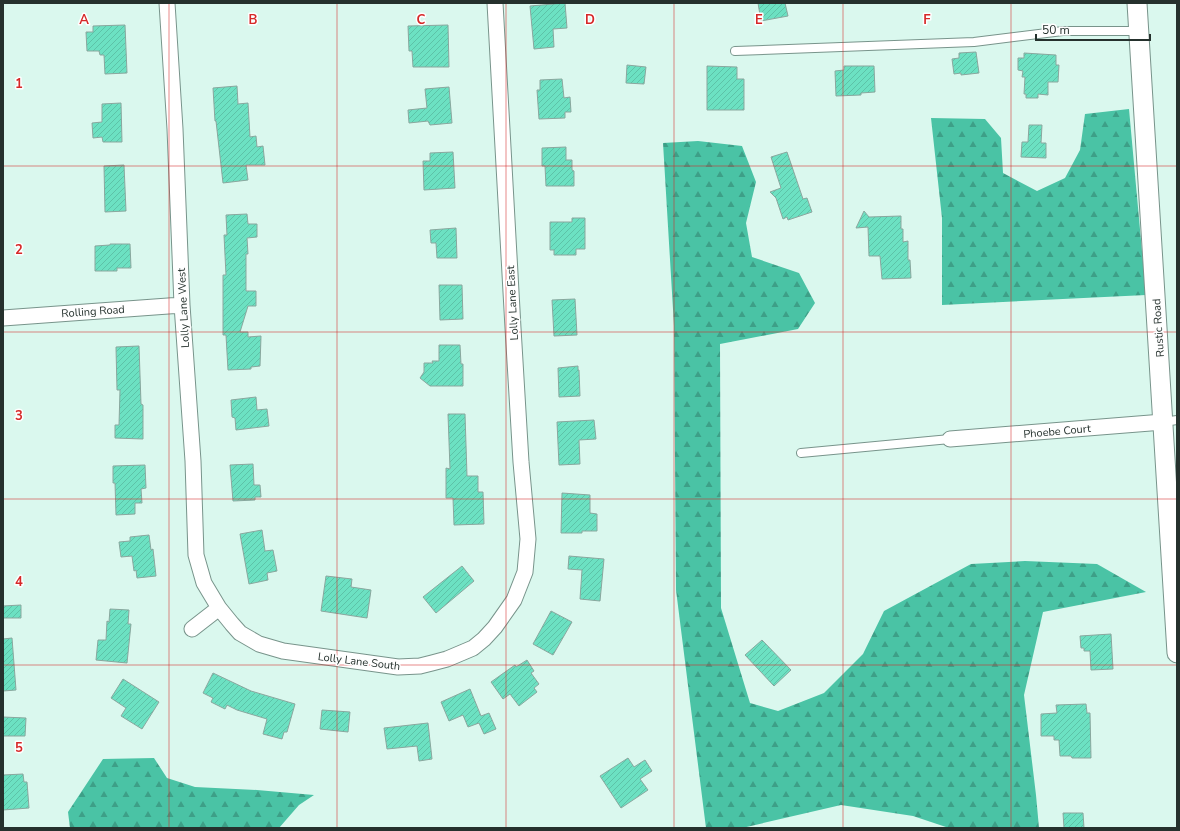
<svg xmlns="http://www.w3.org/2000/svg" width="1180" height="831" font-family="'Nunito Sans',sans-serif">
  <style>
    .forest { fill: url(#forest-firs) }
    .building { fill: url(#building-hatch); stroke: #8aa79e }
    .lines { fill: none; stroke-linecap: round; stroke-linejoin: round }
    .service-casing { stroke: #78948b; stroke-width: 10 }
    .minor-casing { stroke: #78948b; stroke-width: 17 }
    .tertiary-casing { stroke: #78948b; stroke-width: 21 }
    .service { stroke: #fff; stroke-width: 8 }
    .minor { stroke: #fff; stroke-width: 15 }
    .tertiary { stroke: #fff; stroke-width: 19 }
    .grid { fill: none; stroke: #d62828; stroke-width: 1; stroke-opacity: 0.55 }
    .labels { text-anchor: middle; stroke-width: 3; stroke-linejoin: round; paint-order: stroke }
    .street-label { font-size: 11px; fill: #25312d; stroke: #fefefe }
    .grid-label { font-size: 13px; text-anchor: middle; font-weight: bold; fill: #d62828; stroke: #fefefe; stroke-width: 3; stroke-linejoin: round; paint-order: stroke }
  </style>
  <defs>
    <pattern id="forest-firs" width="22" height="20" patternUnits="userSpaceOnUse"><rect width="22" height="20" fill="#4ac3a5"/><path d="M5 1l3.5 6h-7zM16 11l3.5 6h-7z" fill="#3d9f87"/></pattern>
    <pattern id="building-hatch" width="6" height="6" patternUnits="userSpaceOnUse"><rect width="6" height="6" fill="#6ce1c2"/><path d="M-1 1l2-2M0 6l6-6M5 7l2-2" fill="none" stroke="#5dc2a7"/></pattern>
  </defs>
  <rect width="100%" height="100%" fill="#daf8ee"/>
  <!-- forest -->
  <path class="forest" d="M1129,109L1146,295L942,305V218L931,118L985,119L1001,138L1003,173L1037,191L1065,178L1080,150L1085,114Z
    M698,141L742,146L756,182L746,223L752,257L799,273L815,303L798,329L720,344L721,608L750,703L778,711L824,693L863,654L884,611L971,564L1025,561L1097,564L1146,592L1043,612L1024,695L1036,795L1039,828H949L913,816L841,805L742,828H706L676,590L674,326L663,143Z
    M154,758L167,778L195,787L257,790L314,795L299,805L279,828H70L68,812L103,759Z"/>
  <!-- building -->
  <path class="building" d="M565,3L567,28L553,29L554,47L534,49L530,6Z
    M758,3H785L788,16L761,21Z
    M125,25L127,73L105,74L104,55H100L99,51H87L86,32H93V26Z
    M448,25L449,67H413L412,51H409L408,26Z
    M976,52L979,73L961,75V73L954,74L952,59L959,58V53Z
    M1024,53L1056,55V65H1059L1058,82H1048V95L1038,94V98H1026V94H1024L1025,77H1022L1023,71L1018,70V58H1024Z
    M627,65L646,67L644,84L626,83Z
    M707,66L737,67V79H744V110H707Z
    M844,66H874L875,92L861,93V95L836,96L835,71L844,70Z
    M562,79L564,98L570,97L571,112H565V118L539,119L537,90H540V80Z
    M237,86L238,104L248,103L250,137L256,136L257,147L263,146L265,165H246L248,180L223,183L216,121H215L213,88Z
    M449,87L452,123L430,125L428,121L409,123L408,110L427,108L425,89Z
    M121,103L122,142H103L102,137L93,138L92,123L102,122V104Z
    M1029,125H1042L1041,143H1046V158L1021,157L1022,142H1028Z
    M566,147V160H572V170L574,171V186H546L545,166H542V148Z
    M453,152L455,188L424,190L423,161H430V153Z
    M787,152L803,199L807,198L812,212L788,220L787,217L783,219L776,198L770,192L781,188L771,157Z
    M124,165L126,211L105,212L104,166Z
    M864,211L869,217L901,216V229H903V242L908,241V260H910L911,278L882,279L880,256H869L868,227L856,228Z
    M247,214L248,224H257V237L247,238L248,254H246V291H256V306H248L240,332H248V337L261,336L260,366L251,367V369L228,370L226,335H223V275H226L224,235H227L226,215Z
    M572,218H585V249H576V255H554V250H550V222H572Z
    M456,228L457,258H437L436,243H431L430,230Z
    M110,244H130L131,268H117V271H95V246L110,245Z
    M439,285H462L463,319L440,320Z
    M575,299L577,335L554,336L552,300Z
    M439,345H460L461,364H463V386H430L420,378L424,372V363H433L432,361H439Z
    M139,346L141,404L143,405V439L115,438V425H119L120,390H117L116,347Z
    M578,366V370H579L580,396L559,397L558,368Z
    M256,397L257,410L267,409L269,426L236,430L235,418L232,417L231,400Z
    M448,414H465L467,476H478V492H483L484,524L454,525L453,498H446V468L450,469Z
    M594,420L596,439L579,440L580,464L559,465L557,422Z
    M253,464L254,485H260L261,497H255V500L233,501L230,465Z
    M145,465L146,488L141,489L142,503H135V514L116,515L115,483H113V466Z
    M562,493L590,495V513L597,514V531H582V533H561Z
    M262,530L265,551L273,550L277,571L267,573L268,580L249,584L240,534Z
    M149,535L151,550L153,549L156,576L137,578L136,570L134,571L132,556L121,557L119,542L130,541V537Z
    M569,556L604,559L600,601L580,599L582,570L568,569Z
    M462,566L474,581L436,613L423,597Z
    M326,576L352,579L351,587L371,590L367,618L321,611Z
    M21,605V618H3V606Z
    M110,609L129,610L128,624H131L127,663L96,660L98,640H106L107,621L109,622Z
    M551,611L572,622L553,655L533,644Z
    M1111,634L1113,669L1091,670L1090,651H1084V648H1081L1080,636Z
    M12,638L16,690L3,691V639Z
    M762,640L791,670L774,686L745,655Z
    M527,660L534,671L531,673L539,684L534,688L537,692L519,706L510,694L503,699L491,682L515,665L516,667Z
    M213,673L251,691L295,704L287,732H284L282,739L263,734L267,719L237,710L227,705L225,709L211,702L213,698L203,693Z
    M123,679L159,702L142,729L121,716L126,708L111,698Z
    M470,689L481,716L489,713L496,729L484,734L479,723L468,727L463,715L449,721L441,702Z
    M1086,704L1087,713H1090L1091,758H1072L1071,756H1060L1059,740H1054V736H1041V714L1057,713L1056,705Z
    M322,710L350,712L348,732L320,729Z
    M3,717L26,718L25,736H3Z
    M428,723L432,759L419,761L417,746L387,749L384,728Z
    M628,758L634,767L645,760L652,771L640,779L648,790L621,808L600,776Z
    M23,774L24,782H27L29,808L3,810V775Z
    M1063,813H1083L1084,828H1064Z"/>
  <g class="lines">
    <!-- service casing -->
    <g class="service-casing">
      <path id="service" d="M735,51L974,42L1063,31H1139
        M1163,422L1177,420
        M801,453L950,439"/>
    </g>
    <!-- minor casing -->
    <g class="minor-casing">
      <path id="minor" d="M167,3L175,129L182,305L193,461L196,555L204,583L219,608L232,624L240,633L259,644L283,651L398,667L420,666L432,663L447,659L473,648L484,639L495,627L514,600L525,572L528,539L521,462L513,328L495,3
        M3,318L182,305
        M950,439L1163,422
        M192,629L219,608"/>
    </g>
    <!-- tertiary casing -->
    <g class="tertiary-casing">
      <path id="tertiary" d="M1137,3L1177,653"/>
    </g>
    <!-- service -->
    <use href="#service" class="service"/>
    <!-- minor -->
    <use href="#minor" class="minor"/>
    <!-- tertiary -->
    <use href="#tertiary" class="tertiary"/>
  </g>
  <!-- grid -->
  <path class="grid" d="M169,3V828M337,3V828M506,3V828M674,3V828M843,3V828M1011,3V828M3,166H1177M3,332H1177M3,499H1177M3,665H1177"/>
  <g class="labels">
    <!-- street labels -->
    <g class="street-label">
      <text transform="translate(512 303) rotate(-93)" y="4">Lolly Lane East</text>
      <text transform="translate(183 308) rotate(-93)" y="4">Lolly Lane West</text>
      <text transform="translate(93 311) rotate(-4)" y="4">Rolling Road</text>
      <text transform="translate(1158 328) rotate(-94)" y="4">Rustic Road</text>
      <text transform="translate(1057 431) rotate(-5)" y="4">Phoebe Court</text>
      <text transform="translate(359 661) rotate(7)" y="4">Lolly Lane South</text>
    </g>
  </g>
  <g class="grid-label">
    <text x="84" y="24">A</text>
    <text x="253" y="24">B</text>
    <text x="421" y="24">C</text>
    <text x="590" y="24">D</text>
    <text x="759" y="24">E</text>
    <text x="927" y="24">F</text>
    <text x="19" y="88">1</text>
    <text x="19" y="254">2</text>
    <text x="19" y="420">3</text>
    <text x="19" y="586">4</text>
    <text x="19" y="752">5</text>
  </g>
  <!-- border -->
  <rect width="1180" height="831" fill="none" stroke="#25312d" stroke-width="8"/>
  <!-- scale -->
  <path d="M1036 34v6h114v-6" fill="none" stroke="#25312d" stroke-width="2"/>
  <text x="1042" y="34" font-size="12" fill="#25312d" stroke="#fefefe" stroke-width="3" paint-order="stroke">50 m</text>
</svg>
